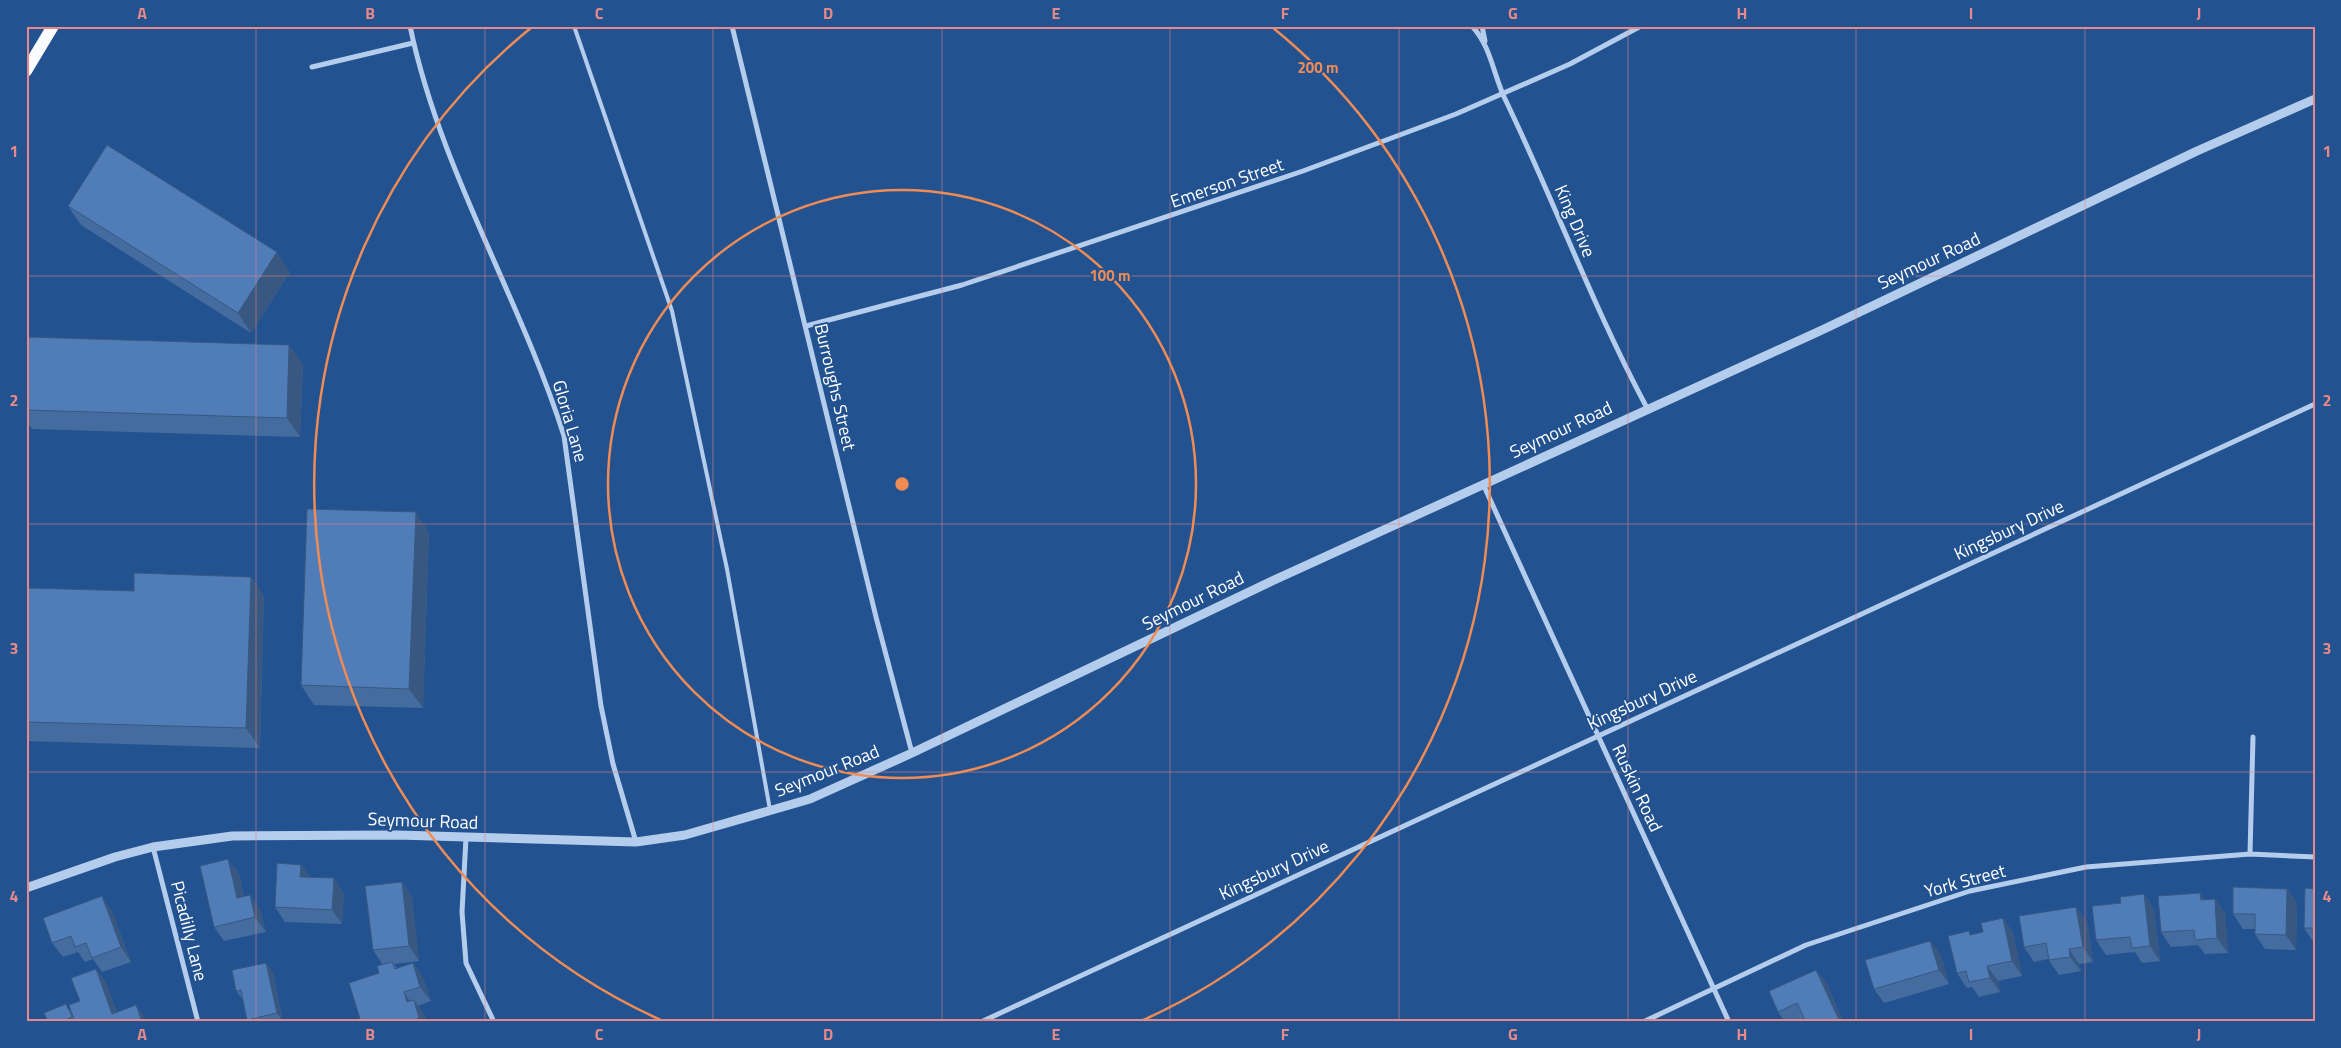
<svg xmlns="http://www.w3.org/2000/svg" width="2341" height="1048" font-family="'Titillium Web',sans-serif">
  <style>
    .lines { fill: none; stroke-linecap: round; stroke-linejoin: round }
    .service { stroke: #b4cdec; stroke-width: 4 }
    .minor { stroke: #b4cdec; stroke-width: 5 }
    .tertiary { stroke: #b4cdec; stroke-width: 9 }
    .primary { stroke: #fafcff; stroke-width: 12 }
    .wall { fill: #456c9e }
    .shaded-wall { fill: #385881 }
    .building { fill: #507db8; stroke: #385881 }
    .grid { fill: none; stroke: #e88989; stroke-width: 1; stroke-opacity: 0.55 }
    .ring { fill: none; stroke: #ef8b55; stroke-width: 2.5 }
    .labels { text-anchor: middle; stroke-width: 4; stroke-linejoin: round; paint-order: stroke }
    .street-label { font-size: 18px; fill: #fff; stroke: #235290 }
    .centre { fill: #ef8b55; stroke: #235290; stroke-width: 2.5 }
    .ring-label { font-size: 15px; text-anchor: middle; font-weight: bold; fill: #ef8b55; stroke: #235290; stroke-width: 4; stroke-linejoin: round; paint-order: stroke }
    .neatline { fill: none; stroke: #e88989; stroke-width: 2 }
    .grid-label { font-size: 16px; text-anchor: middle; font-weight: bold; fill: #e88989 }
  </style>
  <rect width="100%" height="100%" fill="#235290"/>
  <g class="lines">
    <!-- service -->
    <path class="service" d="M574,26L672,311L727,569L770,810"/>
    <!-- minor -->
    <path class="minor" d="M410,26C440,170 520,297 564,436L601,706L613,764L636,842
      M732,26L876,617L912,753
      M1472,26C1492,48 1493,75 1506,101C1555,203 1594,309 1647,408
      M1482,26L1485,41
      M312,67L413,43
      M806,326L962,285L1303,171L1456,114L1570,64L1641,26
      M1483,484L1729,1022
      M466,838L462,912L466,963L494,1022
      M153,847L198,1022
      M2250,854L2253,737
      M981,1022L2315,404
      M1643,1022L1806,945L1970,891L2086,867L2250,854L2315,857"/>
    <!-- tertiary -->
    <path class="tertiary" d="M26,888L115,857L153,847L232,836L397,835L636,842L685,835L810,799L912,753L1272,581L1822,330L2197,151L2315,99"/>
    <!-- primary -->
    <path class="primary" d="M26,71L53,26"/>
  </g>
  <!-- wall -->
  <path class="wall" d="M68,206L290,272L251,333L81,225Z
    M26,337L289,345L303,365L300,437L32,429L26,421Z
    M429,532L423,708L314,705L301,685Z
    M251,577L264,596L260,748L26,741V588L134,591Z
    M228,859L239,874L244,897L250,895L260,910L266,932L224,941L214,927Z
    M301,865L310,877L344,893L342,924L285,922L275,907Z
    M402,882L412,897L419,961L394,964L397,968L413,963L423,978L431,1001L418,1006L424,1014L426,1022H361L383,965L373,950Z
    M2287,889L2297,903L2296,950L2265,949L2255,934V929H2243L2233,914Z
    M2315,889V943H2314L2304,928Z
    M2144,894L2154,909L2160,961L2142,963L2135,952L2106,955L2096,940L2121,903Z
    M2205,899L2225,913L2228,953L2205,954L2198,945L2171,947L2161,932Z
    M112,911L131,962L102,972L93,959L85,962L78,952L63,957L52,943Z
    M2003,918L2013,933L2022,976L1998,981L2000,992L1979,997L1972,987L1967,988L1957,973L1971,935L1983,932Z
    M2087,921L2093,962L2079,964L2081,971L2059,975L2048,959L2034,962L2024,947Z
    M1930,941L1941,955L1949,984L1884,1003L1874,989Z
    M266,963L273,973L283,1022H249L247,1020L244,1001L236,991Z
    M96,969L106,983L117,1013L136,1005L147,1022H48L70,1009L80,1001Z
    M1816,970L1827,984L1843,1022H1806L1805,1019L1799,1022H1785L1778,1012Z"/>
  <!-- shaded-wall -->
  <path class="shaded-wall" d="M277,252L290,272L251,333L238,313Z
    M289,345L303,365L300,437L287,418Z
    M416,512L429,532L423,708L409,689Z
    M251,577L264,596L260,748L246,728Z
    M228,859L239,874L248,913L237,898Z
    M301,865L312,879L300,877Z
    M334,878L344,893L342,924L332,910Z
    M402,882L412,897L419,961L409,946Z
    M2287,889L2297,903L2296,950L2286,935Z
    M2200,893L2211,908L2201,900Z
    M2144,894L2154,909L2160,961L2150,946Z
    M250,895L260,910L266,932L255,917Z
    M102,896L112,911L131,962L121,947Z
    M2215,899L2225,913L2228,953L2217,938Z
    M2076,907L2087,921L2093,962L2083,947Z
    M2003,918L2013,933L2022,976L2012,961Z
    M1930,941L1941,955L1949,984L1939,970Z
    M2069,949L2079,964L2081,971L2070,957Z
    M266,963L273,973L283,1022L277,1013Z
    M413,963L423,978L431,1001L420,987Z
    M1987,966L1998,981L2000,992L1990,978Z
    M96,969L106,983L120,1022L112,1014Z
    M1816,970L1827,984L1843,1022H1840L1839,1020Z
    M404,992L414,1007L407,1002Z
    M414,1000L424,1014L426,1022H422L419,1018Z
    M136,1005L147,1020V1022H142Z"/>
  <!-- building -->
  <path class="building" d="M107,145L277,252L238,313L68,206Z
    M26,337L289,345L287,418L26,410Z
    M307,509L416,512L409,689L301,685Z
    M134,573L251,577L246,728L26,722V588L134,591Z
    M228,859L237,898L250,895L255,917L214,927L200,866Z
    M277,863L301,865L300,877L334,878L332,910L275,907Z
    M402,882L409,946L373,950L365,886Z
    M2233,887L2287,889L2286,935L2255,934V914H2233Z
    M2305,888L2315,889V928H2304Z
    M2200,893L2201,900L2215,899L2217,938L2195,940L2194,930L2161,932L2158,896Z
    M2144,894L2150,946L2132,948L2130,937L2096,940L2092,906L2121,903L2120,897Z
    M102,896L121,947L92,958L86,943L75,947L71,936L52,943L43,918Z
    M2076,907L2083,947L2069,949L2070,957L2049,960L2046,943L2024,947L2019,916Z
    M2003,918L2012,961L1987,966L1990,978L1969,982L1966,971L1957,973L1948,936L1969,931L1970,935L1983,932L1981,923Z
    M1930,941L1939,970L1874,989L1865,960Z
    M392,962L395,969L413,963L420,987L404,992L407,1002L414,1000L419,1018L409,1022H369V1021L361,1022L349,983L379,973L377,966Z
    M266,963L277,1013L247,1020L241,990L236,991L232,970Z
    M96,969L112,1014L136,1005L142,1022H75L69,1005L80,1001L71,978Z
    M1816,970L1839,1020L1834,1022H1806L1797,1003L1778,1012L1769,991Z
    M66,1004L72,1017L61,1022H48L44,1013Z
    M2233,1021L2256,1022H2233Z"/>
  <!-- grid -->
  <path class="grid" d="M256,26V1022M485,26V1022M713,26V1022M942,26V1022M1170,26V1022M1399,26V1022M1628,26V1022M1856,26V1022M2085,26V1022M26,276H2315M26,524H2315M26,772H2315"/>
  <!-- distance rings -->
  <g class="ring">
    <circle cx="902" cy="484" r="294"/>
    <path d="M663 1021A588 588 0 0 1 532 27M1272 27A588 588 0 0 1 1141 1021"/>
  </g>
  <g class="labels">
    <!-- street labels -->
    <g class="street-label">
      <text transform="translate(1227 183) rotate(-19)" y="6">Emerson Street</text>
      <text transform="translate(1575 221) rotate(67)" y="6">King Drive</text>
      <text transform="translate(1929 261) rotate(-25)" y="6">Seymour Road</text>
      <text transform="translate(835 387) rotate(77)" y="6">Burroughs Street</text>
      <text transform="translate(570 421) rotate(74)" y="6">Gloria Lane</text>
      <text transform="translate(1561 430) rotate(-25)" y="6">Seymour Road</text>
      <text transform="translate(2009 530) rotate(-25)" y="6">Kingsbury Drive</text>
      <text transform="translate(1193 601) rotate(-26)" y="6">Seymour Road</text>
      <text transform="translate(1642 700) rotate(-25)" y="6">Kingsbury Drive</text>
      <text transform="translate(827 771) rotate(-22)" y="6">Seymour Road</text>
      <text transform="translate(1637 788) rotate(65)" y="6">Ruskin Road</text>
      <text transform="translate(423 821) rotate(2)" y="6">Seymour Road</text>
      <text transform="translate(1274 870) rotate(-25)" y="6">Kingsbury Drive</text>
      <text transform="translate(1965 881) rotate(-15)" y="6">York Street</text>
      <text transform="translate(189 931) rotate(76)" y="6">Picadilly Lane</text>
    </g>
  </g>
  <circle cx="902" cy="484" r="8" class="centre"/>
  <g class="ring-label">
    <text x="1318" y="73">200 m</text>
    <text x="1110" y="281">100 m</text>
  </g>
  <!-- border -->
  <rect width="2341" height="1048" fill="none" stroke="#235290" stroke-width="55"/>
  <rect x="28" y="28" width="2286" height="992" class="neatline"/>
  <g class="grid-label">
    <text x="142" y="19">A</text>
    <text x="370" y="19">B</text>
    <text x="599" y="19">C</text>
    <text x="828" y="19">D</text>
    <text x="1056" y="19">E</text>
    <text x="1285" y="19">F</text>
    <text x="1513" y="19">G</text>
    <text x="1742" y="19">H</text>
    <text x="1971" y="19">I</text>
    <text x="2199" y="19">J</text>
    <text x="14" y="157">1</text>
    <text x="2327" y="157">1</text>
    <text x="14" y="406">2</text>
    <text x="2327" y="406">2</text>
    <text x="14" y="654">3</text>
    <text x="2327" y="654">3</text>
    <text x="14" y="902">4</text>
    <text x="2327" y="902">4</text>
    <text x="142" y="1040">A</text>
    <text x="370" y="1040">B</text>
    <text x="599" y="1040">C</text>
    <text x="828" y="1040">D</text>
    <text x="1056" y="1040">E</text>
    <text x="1285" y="1040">F</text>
    <text x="1513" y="1040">G</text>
    <text x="1742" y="1040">H</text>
    <text x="1971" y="1040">I</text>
    <text x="2199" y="1040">J</text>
  </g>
</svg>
